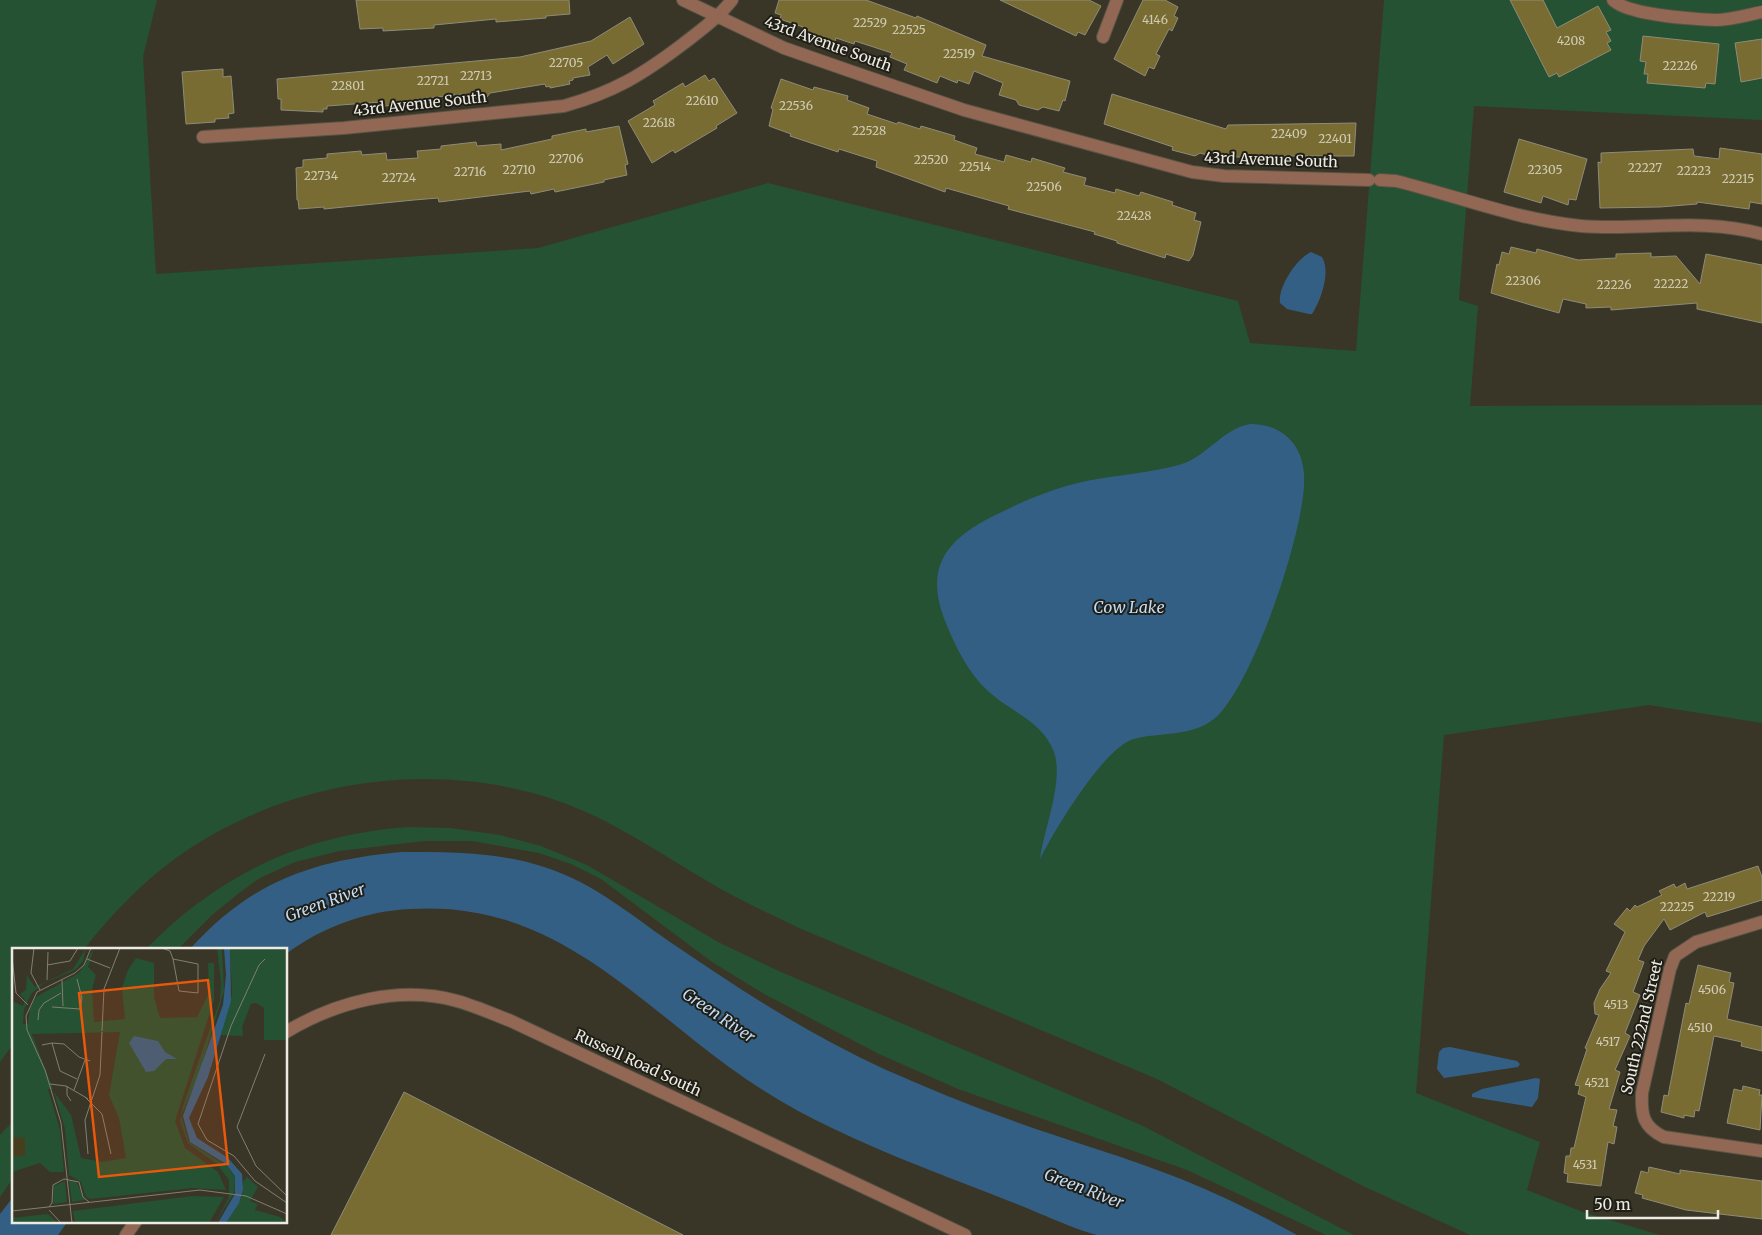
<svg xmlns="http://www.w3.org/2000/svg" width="1762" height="1235" font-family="Merriweather,serif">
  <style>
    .green { fill: #245232 }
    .water { fill: #345f85 }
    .building { fill: #786c32; stroke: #8e8b79 }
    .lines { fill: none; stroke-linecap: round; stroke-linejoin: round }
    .street-casing { stroke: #575345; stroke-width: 14 }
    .street { stroke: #926754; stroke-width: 12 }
    .labels { text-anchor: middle; stroke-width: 4; stroke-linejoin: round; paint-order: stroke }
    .number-label { font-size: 12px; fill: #d0cbb5 }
    .street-label { font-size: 15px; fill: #edebe1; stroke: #1f1e17 }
    .water-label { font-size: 16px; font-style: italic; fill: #c3dcf5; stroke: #1f1e17 }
    .inset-road { fill: none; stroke: #827e71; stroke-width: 1 }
    .view { fill: #e8590c; fill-opacity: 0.15; stroke: #e8590c; stroke-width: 2.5 }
    .inset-edge { fill: none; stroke: #edebe1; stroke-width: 2.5 }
  </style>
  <rect width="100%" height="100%" fill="#3a3627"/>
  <!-- green -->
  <path class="green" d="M0,0H157L143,57L156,274L538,248L768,183L1238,301L1250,343L1356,351L1384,0H1762V120L1474,106L1459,300L1478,306L1470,406L1762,405V723L1649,705L1444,735L1416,1093L1540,1142L1527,1190L1583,1212L1660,1235H1470L1363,1186L1157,1079L799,928C769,913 738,900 709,882C661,854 617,823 564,803C443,759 300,777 192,847C150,874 115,910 84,949H14V1043L0,1062Z
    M407,827L450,828L500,835L541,846L587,865L720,943L781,972L1141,1125L1354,1235H1326L1187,1170L958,1089L879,1054L764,994L712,962L601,879L571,864L539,853L472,841H424L339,851L295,862L260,878L239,893L211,916L178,949H146C219,874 303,835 407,827Z
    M14,1120V1177L0,1197V1135Z"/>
  <!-- water -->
  <path class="water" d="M1311,252L1322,257C1331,272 1321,300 1312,314H1309L1287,309L1280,303C1278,287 1296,259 1311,252Z
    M1250,424C1281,424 1302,443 1304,474C1308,524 1252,688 1214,719C1191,737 1160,732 1134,739C1104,747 1054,831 1040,859C1044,828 1064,782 1054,752C1042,720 1008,711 986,689C970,674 956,648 948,628C919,562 951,535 1008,509C1032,497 1059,487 1086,481C1117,475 1149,473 1179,465C1207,457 1222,429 1250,424Z
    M402,852C450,852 499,852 544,867C596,883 635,919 679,948C745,993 812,1036 884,1069C925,1087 966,1104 1008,1119C1065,1140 1124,1156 1181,1179C1221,1195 1259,1214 1297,1235C1250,1235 1204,1235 1158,1235C1139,1235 1115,1235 1097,1235C1073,1229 1038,1212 1014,1203C954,1179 892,1157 834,1129C797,1112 762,1091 729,1067C627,992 548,900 410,909C366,911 322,927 286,954V949H190C251,881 314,860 402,852Z
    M1450,1047L1517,1061L1520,1064L1518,1067L1444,1078L1437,1069L1439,1052L1443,1048Z
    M1536,1078L1540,1079L1538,1098L1532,1107L1472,1097V1094L1482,1089Z
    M14,1196V1221H68L58,1235H0V1214Z"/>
  <!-- building -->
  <path class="building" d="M356,0H569L570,14L546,16V18L496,22V19L434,25V28L383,31V28L360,29Z
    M779,0H866L916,18L917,16L986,45L982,56L1070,81L1065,101L1063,100L1059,111L1043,107L1038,110L1019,105L1016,100L999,95L1003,83L974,71L969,84L958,80L957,83L940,76L937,83L904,70L907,64L890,57L892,53L855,41L854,44L836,38L834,45L801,34L803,27L780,19L781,15L775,13Z
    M1000,0H1089L1101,6L1085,35L1078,32L1076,36Z
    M1143,0H1165L1178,7L1174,16L1178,18L1172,31L1169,29L1156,54L1160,56L1154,69L1149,67L1145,76L1114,59Z
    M1510,0H1543L1557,28L1598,6L1611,30L1606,32L1611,41L1607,43L1611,50L1559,77L1557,73L1549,77Z
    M630,17L644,44L613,64L607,55L588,67L590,75L573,78V80L569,81L570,84L550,88V86L546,87L545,84L490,93L487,97L467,99V97H463V94L409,100L405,104L385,106L381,102L327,106V109H323V112L281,110V99H278L277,79L520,57L591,41Z
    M1643,36L1719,44L1715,84L1706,83L1705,88L1647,83L1648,74H1644L1646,62L1640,61Z
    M1762,39V78L1741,82L1735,43Z
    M223,69V77L231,76L234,113L228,114L229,118L215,119V122L186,124L182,72Z
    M705,75L709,81L714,78L737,113L716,126L717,128L675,153L673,150L652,163L628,121L655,105L653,101L683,83L685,87Z
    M781,79L813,90L814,87L848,96L847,100L869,108L867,114L897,124L898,122L920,129L921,126L955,136L954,140L977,148L975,154L1004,162L1006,155L1031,162L1032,158L1065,168L1063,172L1086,178L1084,185L1115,193L1116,189L1139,196L1141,192L1173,202L1172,205L1196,213L1194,220L1201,222L1193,255L1189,261L1166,254L1165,258L1117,243V241L1094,234L1095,232L1008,209L1009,206L946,188L945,192L876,167L877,161L839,149L838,152L790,136L791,134L769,126L773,109L771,108Z
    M1112,94L1226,129L1228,125L1356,123L1354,156H1284L1283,159L1279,161H1259L1255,157H1214L1200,153L1195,156L1172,150L1173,147L1104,124Z
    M619,126L628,164L625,165L627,175L604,180V182L555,192L554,189L531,194L530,191L439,202L438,198L414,200L324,209V207L299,209L298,200H297L296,168L303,167V160L327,158V154L361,151L362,155L386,153L387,160L418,158L417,151L441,149V146L476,142L477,146L501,144V150L552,139V136L586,129V132Z
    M1519,139L1587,159L1576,200L1569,199L1568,205L1543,196L1541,203L1504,192Z
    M1720,148L1762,154V204L1750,202L1749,209L1697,202V204L1660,207L1600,208L1598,162L1601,163V153L1693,149L1694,156L1719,159Z
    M1511,247L1536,253L1537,249L1578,260L1616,258V254L1651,253V257L1676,256L1700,284L1706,254L1762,265V323L1697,309V303L1611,310V307L1586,308V304L1563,299L1559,313L1534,306L1491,293L1497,264L1499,265L1502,252L1509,254Z
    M1758,866L1762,877V900L1707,917L1705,912L1670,930L1664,919L1644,946L1638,960L1644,962L1633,992L1640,995L1625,1033L1630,1036L1615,1070L1620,1072L1609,1109L1617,1110L1613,1126L1617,1127L1614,1144L1608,1142L1601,1186L1567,1182L1568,1174L1564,1173L1566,1156H1570L1571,1148H1574L1586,1097L1578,1094L1580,1086L1575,1085L1587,1049L1585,1048L1599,1015L1595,1014L1594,1003L1600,989L1611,973L1606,971L1625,932L1614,924L1627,908L1630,911L1635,905L1637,907L1662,895L1659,891L1674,884L1676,888L1685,883L1687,889Z
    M1698,965L1731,973L1729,982L1734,983L1727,1019L1762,1027V1051L1741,1046L1742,1042L1714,1036L1699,1111L1695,1110L1694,1117L1684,1115V1118L1661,1112L1664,1095L1668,1096L1686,1003L1689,1004Z
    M1743,1086L1760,1090L1759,1095H1762L1760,1130L1727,1123L1734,1089L1742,1091Z
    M404,1092L683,1235H331Z
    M1649,1167L1680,1174V1170L1762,1181V1219L1686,1210L1642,1198L1643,1195L1635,1193L1641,1171L1648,1173Z"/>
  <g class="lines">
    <!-- street casing -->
    <g class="street-casing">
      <path id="street" d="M683,0L784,48L850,71L964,110L1192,172L1224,176L1369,180
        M1613,0C1628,15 1693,19 1715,20C1730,20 1747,15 1762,12
        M1103,37L1117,0
        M203,137L344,128L564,106C614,92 642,75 683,44C701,30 718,18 732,0
        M1380,180L1396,181C1457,196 1518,220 1581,226C1641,231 1702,217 1762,234
        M1762,922L1696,942L1675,956L1670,969L1642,1093C1641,1115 1643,1127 1664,1137L1762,1151
        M286,1032C336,1002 399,985 457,1001C475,1006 493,1014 511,1021L965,1235
        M126,1235L136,1221"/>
    </g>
    <!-- street -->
    <use href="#street" class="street"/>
  </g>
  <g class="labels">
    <!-- number labels -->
    <g class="number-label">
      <text x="1155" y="24">4146</text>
      <text x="870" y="27">22529</text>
      <text x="909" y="34">22525</text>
      <text x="1571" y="45">4208</text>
      <text x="959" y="58">22519</text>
      <text x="566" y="67">22705</text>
      <text x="1680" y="70">22226</text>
      <text x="476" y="80">22713</text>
      <text x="433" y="85">22721</text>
      <text x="348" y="90">22801</text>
      <text x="702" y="105">22610</text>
      <text x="796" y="110">22536</text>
      <text x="659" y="127">22618</text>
      <text x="869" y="135">22528</text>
      <text x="1289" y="138">22409</text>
      <text x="1335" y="143">22401</text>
      <text x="566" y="163">22706</text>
      <text x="931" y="164">22520</text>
      <text x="975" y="171">22514</text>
      <text x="1645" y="172">22227</text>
      <text x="519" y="174">22710</text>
      <text x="1545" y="174">22305</text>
      <text x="1694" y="175">22223</text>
      <text x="470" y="176">22716</text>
      <text x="321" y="180">22734</text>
      <text x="399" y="182">22724</text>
      <text x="1738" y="183">22215</text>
      <text x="1044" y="191">22506</text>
      <text x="1134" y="220">22428</text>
      <text x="1523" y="285">22306</text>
      <text x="1671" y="288">22222</text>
      <text x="1614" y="289">22226</text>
      <text x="1719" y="901">22219</text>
      <text x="1677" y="911">22225</text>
      <text x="1712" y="994">4506</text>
      <text x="1616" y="1009">4513</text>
      <text x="1700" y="1032">4510</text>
      <text x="1608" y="1046">4517</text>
      <text x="1597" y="1087">4521</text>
      <text x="1585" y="1169">4531</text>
    </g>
    <!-- street labels -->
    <g class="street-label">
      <text transform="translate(828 44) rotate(20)" y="5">43rd Avenue South</text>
      <text transform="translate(420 104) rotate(-6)" y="5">43rd Avenue South</text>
      <text transform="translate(1271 160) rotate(2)" y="5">43rd Avenue South</text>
      <text transform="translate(1642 1027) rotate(-77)" y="5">South 222nd Street</text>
      <text transform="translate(638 1063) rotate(25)" y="5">Russell Road South</text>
    </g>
    <!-- water labels -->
    <g class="water-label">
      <text x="1129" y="613">Cow Lake</text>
      <text transform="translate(325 902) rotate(-20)" y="6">Green River</text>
      <text transform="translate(719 1015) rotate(34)" y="6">Green River</text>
      <text transform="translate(1084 1188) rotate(21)" y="6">Green River</text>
    </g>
  </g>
  <!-- overview -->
  <g transform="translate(12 948)">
    <rect width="275" height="275" fill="#3a3627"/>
    <path d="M74,0L71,13L63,22L32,35L19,46L12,62L11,76H16L18,60L24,49L67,25L82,0L76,19L84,27L80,41L82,74L113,71L110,40L116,22L124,10L142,15V49L148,70L185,69L197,45L196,15H202V52L163,173L173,200L206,224L214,242L180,240L79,251L74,249L69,234L57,227L53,181L42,144L59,167L69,210L91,214L114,210L107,170L97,147L108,84L20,86L41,141H36L48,182L52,224H38L28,215L0,224V53L11,58L13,52L8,46L14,42L15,27L23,39L61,21ZM205,0H210L212,43L187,126L169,168L177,194L216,219L223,229L222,245L203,275L217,249V232L205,216L176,195L168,173L171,158L208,52L209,34ZM218,0H275V92H252V60L244,55L239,56L230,79L231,88L207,87L220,47ZM235,229L246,239L238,253L246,256L243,262L268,269L275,275H214L230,249L231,234ZM53,233L55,254L41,256L42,238ZM57,233H64L73,252L60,254ZM180,248L212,249L197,275H63L61,263ZM36,266L46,275H0V270Z" fill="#245232"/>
    <path d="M0,189L13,190V208H0Z" fill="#463e1d"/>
    <path d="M212,0H218L219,53L196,129L177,170L185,190L216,210L230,226L231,242L227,255L214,275H206L223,246V228L214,216L178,194L171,168L211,57L214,27ZM122,88L146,93L153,104L165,111H154L142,123L134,124L117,95Z" fill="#345f85"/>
    <path class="inset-road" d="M22,0L19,25L28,42M150,0L158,3L161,11L186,16V45L167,43L161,11M0,9L4,45L16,57M75,11L98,20M253,11L247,17L219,78L186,176L195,192L222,208L243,233L275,255M35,17L58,13L66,0M35,32L36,4M50,32L51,58M40,59L68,61L70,50L65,31M26,72L27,62L32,55L49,45M90,83L92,41L108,0M40,95L52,96L67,109L78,113M30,97L40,95L48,123L65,131M253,106L225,179L244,218L275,248M38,136L54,138L73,149M55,138V147L59,153M62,142L73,112M76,151L73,149L90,166L99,206M76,206L73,172L88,127L90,84M37,259L40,255L41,237L52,231L67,234L71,249L77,254M37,262L49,275M0,263L188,242L234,248L275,266M60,275L49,175L33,122L15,82L14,68L25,44L63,25L72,17L79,0"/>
    <path class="view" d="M196,32L216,216L87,229L67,45Z"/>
    <rect width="275" height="275" class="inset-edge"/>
  </g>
  <!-- scale -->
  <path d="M1587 1210v8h131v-8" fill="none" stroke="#edebe1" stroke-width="2.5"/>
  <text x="1594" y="1210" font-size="15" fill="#edebe1" stroke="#1f1e17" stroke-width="4" paint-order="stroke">50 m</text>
</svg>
